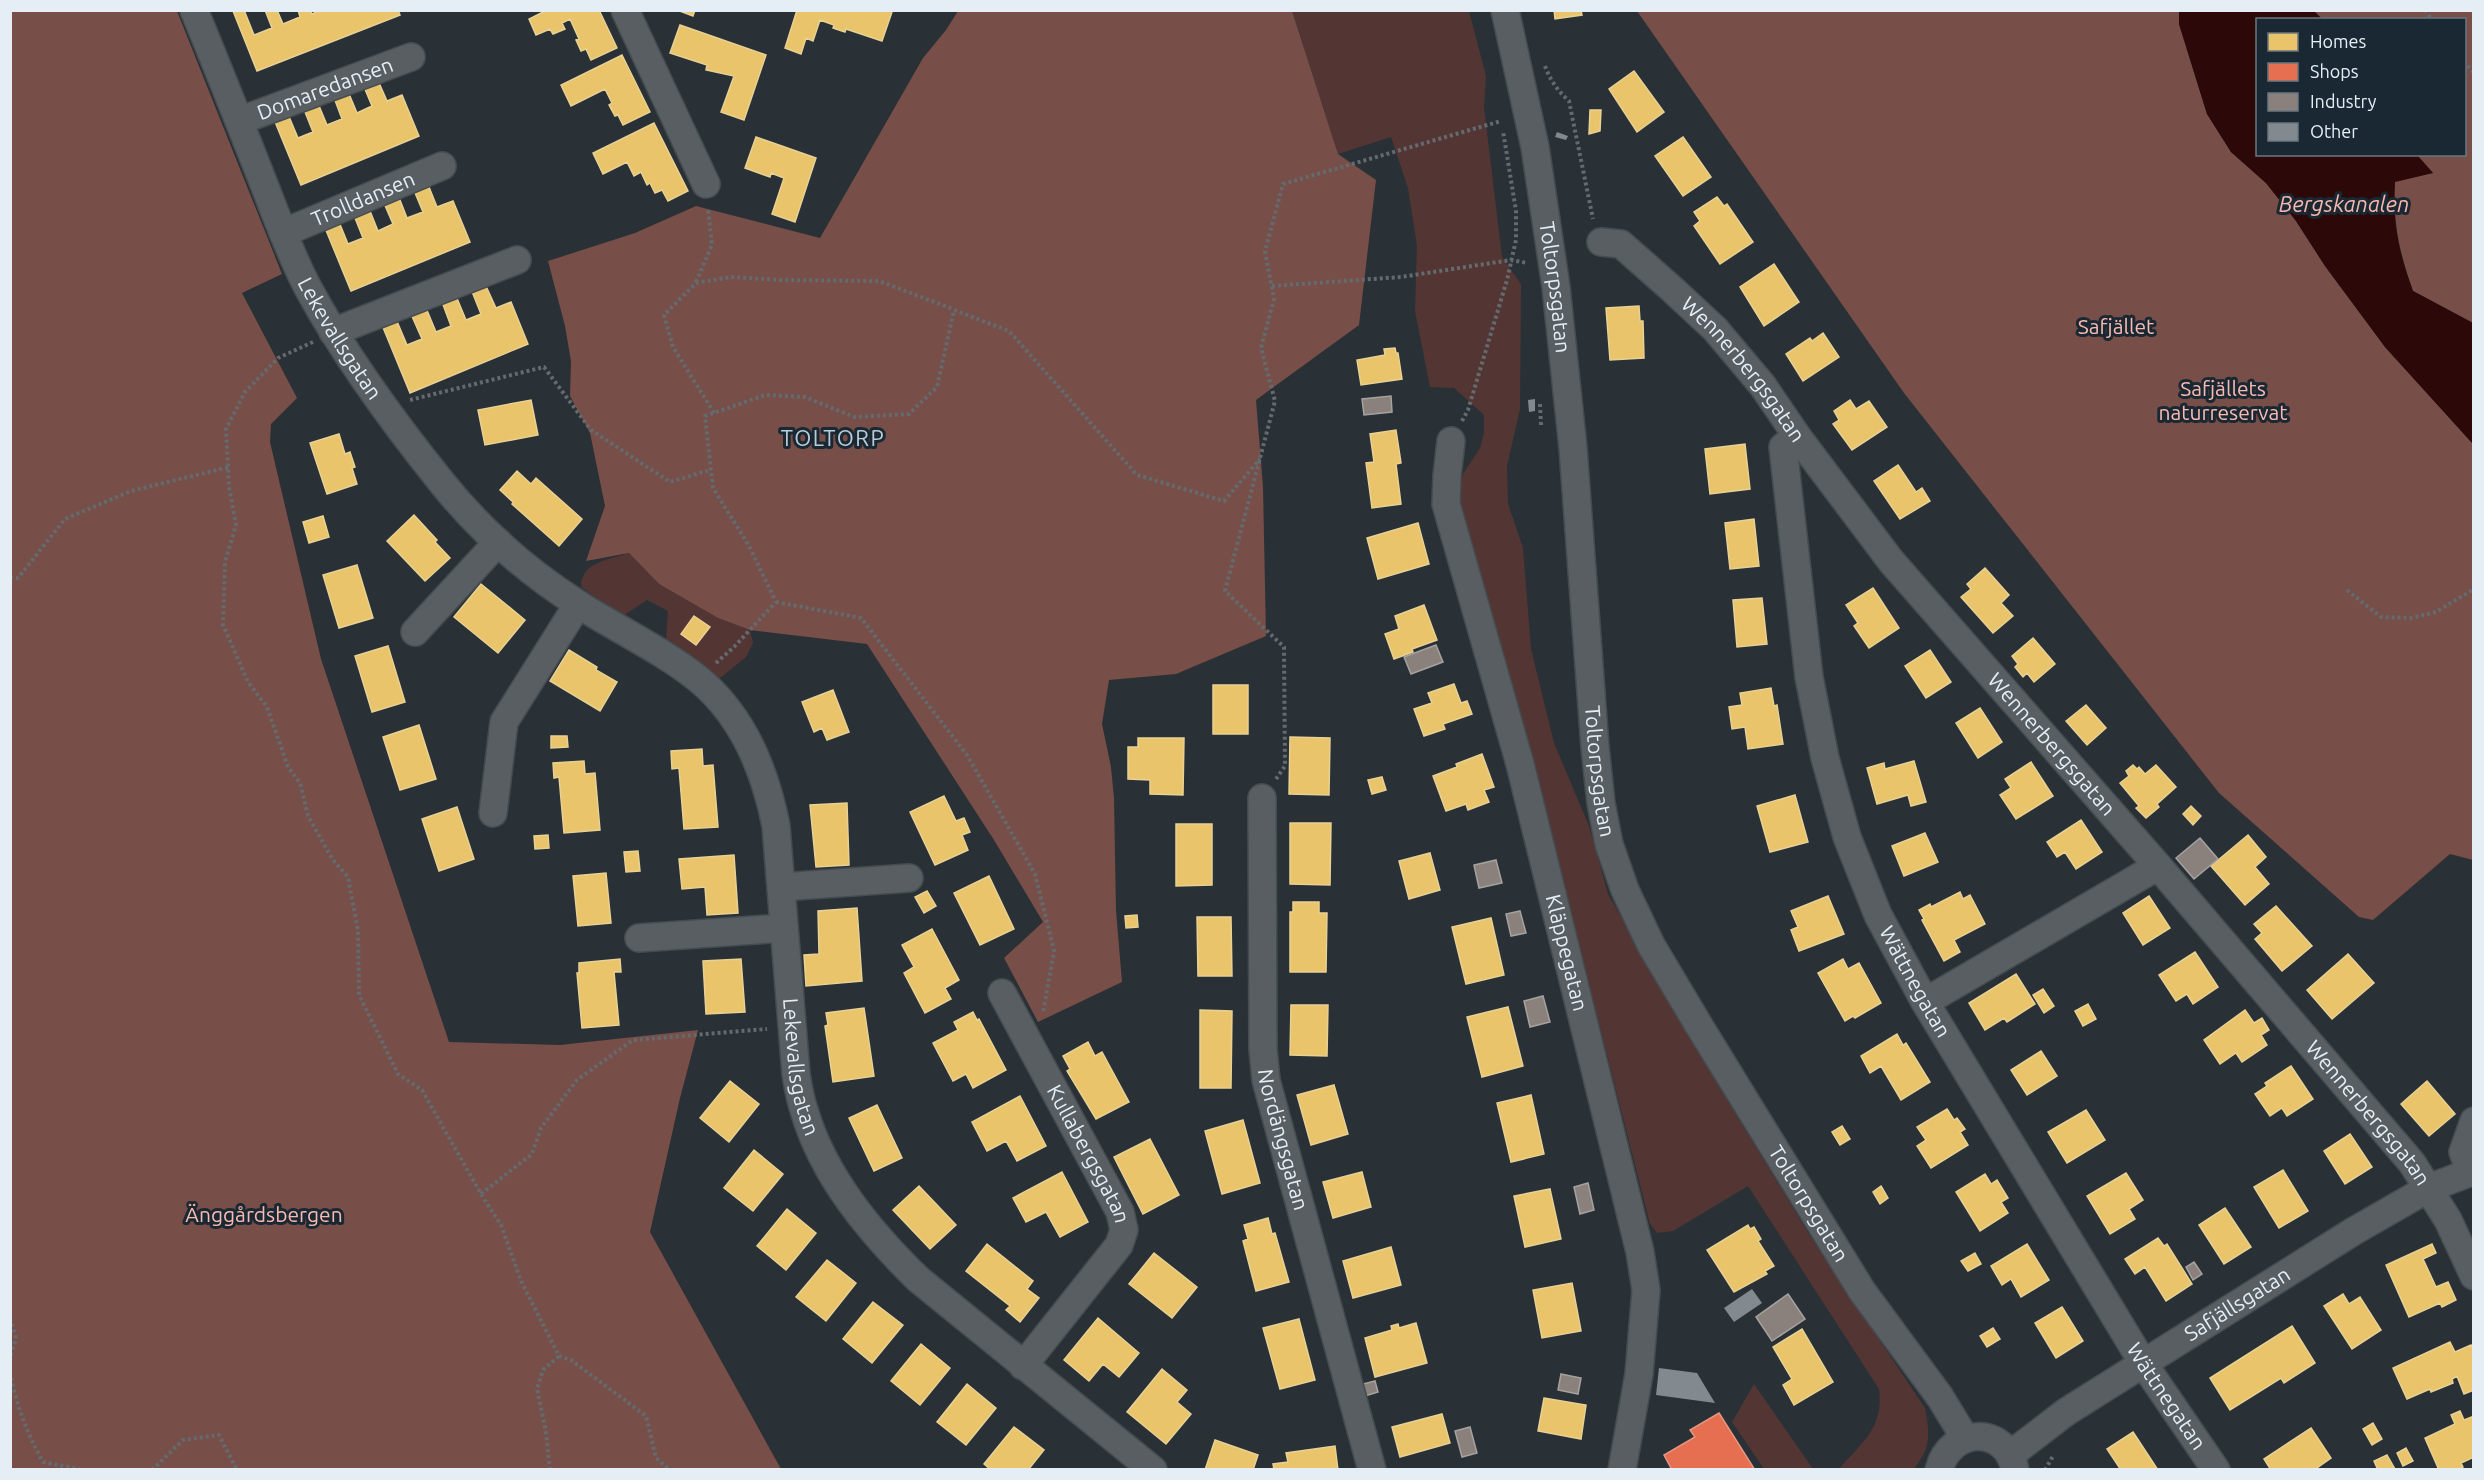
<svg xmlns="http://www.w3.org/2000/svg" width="2484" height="1480" font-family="Ubuntu,sans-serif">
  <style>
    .green { fill: #533633 }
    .forest { fill: #774e48 }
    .water { fill: #2c0808 }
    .homes { fill: #e9c46a; stroke: #e8d194; stroke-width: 1.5 }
    .shops { fill: #e76f51; stroke: #e69582; stroke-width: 1.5 }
    .industry { fill: #8a817c; stroke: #a5a2a0; stroke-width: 1.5 }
    .building { fill: #838a8f }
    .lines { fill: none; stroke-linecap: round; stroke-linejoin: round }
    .minor-casing { stroke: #454c50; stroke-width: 30 }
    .path { stroke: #646a6d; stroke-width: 4; stroke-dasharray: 3 3; stroke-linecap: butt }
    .minor { stroke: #585e62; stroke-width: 27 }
    .labels { text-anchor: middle; stroke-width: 6; stroke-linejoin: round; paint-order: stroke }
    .street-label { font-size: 21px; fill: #e5eef5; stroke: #192832 }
    .park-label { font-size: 21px; fill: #fbbab0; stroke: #192832 }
    .water-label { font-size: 22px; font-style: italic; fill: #f9b8ae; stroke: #192832 }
    .neighbourhood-label { font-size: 22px; letter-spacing: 1.5px; fill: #b9ccd9; stroke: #192832 }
  </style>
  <rect width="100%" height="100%" fill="#293136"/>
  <!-- green -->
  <path class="green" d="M1292,11H1469L1486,76L1484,107L1502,257L1521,284L1520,409L1507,466L1508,504L1523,548L1531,649L1554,743L1589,826L1608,894L1729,1103L1810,1236L1925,1408C1930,1434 1931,1448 1914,1469H1839C1862,1442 1884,1428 1879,1389L1748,1186L1673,1231L1657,1233L1650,1224L1572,916L1463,519L1458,494L1463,474L1480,448L1484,433V415L1454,388L1430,387L1415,311L1417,246L1408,188L1391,137L1338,154Z
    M629,553L659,584L718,618L750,630L753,643L746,657L719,679L666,640L668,611L647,600L623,616L581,587C581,561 610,560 629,553Z
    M1754,1384L1813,1469H1764L1732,1422Z"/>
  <!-- forest -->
  <path class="forest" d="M10,11H177L282,274L242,293L297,398L271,424L270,442L321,659L449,1042L560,1045L698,1030L680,1098L650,1232L781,1469H11Z
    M958,11H1292L1338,154L1376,180L1359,325L1256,400L1263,487L1266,636L1176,674L1109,680L1102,724L1111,767L1114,798L1116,911L1122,982L1038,1022L1004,958L1043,922L994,840L867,644L750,630L718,618L659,584L629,553L586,561L605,506L590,433L570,396L571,361L565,326L548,261L635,233L696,206L820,238L923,58L946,30Z
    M1637,11H2179V24L2207,114L2231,152L2266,183L2296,221L2325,266L2385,347L2473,444V860L2450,854L2373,920L2359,917L2219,793L1904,393Z
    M2314,11H2473V323L2413,291C2399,251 2393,224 2395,181L2433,173L2417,155L2464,154V20L2322,19Z"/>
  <!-- water -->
  <path class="water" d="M2179,11H2314L2322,19L2258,20V154L2417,155L2433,173L2395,182C2392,222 2399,253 2413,291L2473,323V444L2385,347L2325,266L2296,221L2266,183L2231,152L2207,114L2179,24Z"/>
  <!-- homes -->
  <path class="homes" d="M244,10L254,35L272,28L265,10H277L283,24L300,17L298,10H310L312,14L321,10H398L400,15L257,71L233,11Z
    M547,10H599L617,48L591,60L586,49L581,51L576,40L579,39L570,19L562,23L565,29L553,34L550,29L536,35L529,19Z
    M677,10H695L693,16Z
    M797,10H888L892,12L882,41L846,29L845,32L833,28L834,25L820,20L813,41L806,38L801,54L785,48Z
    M1554,10H1581L1582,15L1555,19Z
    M680,25L766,55L744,120L721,112L734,76L706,70L707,65L670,53Z
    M622,55L650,112L623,125L618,115L615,116L609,105L612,103L605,89L571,106L561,85Z
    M1634,71L1664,112L1637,132L1609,89Z
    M376,76L387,101L402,95L419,136L301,185L273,117L287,112L298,138L313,132L303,107L317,101L327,125L342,119L333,95L347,89L357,113L372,106L362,82Z
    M1590,110H1601L1600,131L1589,134Z
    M654,123L688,191L668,201L662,190L655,193L650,183L647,185L641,172L634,176L627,162L603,174L593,153Z
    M756,137L816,158L795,222L772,214L784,178L771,173L770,177L745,168Z
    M1683,137L1711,177L1683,196L1655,156Z
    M427,182L437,207L453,201L470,242L351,291L323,223L337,217L348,244L363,238L353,213L368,206L378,231L393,224L383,201L398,195L407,218L423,212L413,188Z
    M1717,197L1724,206L1727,204L1753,242L1720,264L1694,226L1700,221L1694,212Z
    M1774,264L1799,302L1764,326L1740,287Z
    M485,284L496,308L511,302L528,344L410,393L382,325L396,319L407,345L422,339L411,314L426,308L436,332L451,326L442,302L456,296L466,320L481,314L471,289Z
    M1639,306L1640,321H1643L1644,358L1610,360L1606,308Z
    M1823,333L1839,357L1803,381L1786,354L1810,338L1812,341Z
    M1395,348L1396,353H1398L1402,379L1361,385L1357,360L1385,355L1384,349Z
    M531,400L538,435L485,445L478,410Z
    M1850,400L1856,409L1869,401L1887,427L1852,450L1833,424L1839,420L1834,411Z
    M1396,430L1401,463L1396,464L1401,504L1372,508L1366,463L1374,462L1370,434Z
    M339,434L345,454L350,452L355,467L352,468L357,484L327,494L310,443Z
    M1745,444L1750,489L1710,494L1705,449Z
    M1898,465L1916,492L1922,488L1930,501L1900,519L1874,481Z
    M517,471L531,484L536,478L582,519L559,546L512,504L513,502L500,490Z
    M414,515L437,540L435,542L450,558L425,581L387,541Z
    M323,516L329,537L309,543L303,522Z
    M1754,519L1759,566L1730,569L1725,523Z
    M1418,523L1429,564L1378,579L1367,538Z
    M357,565L373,618L339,628L323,575Z
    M1985,568L2009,595L2001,603L2013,616L1993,633L1961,597L1971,589L1967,584Z
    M481,584L525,620L498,653L454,617Z
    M1873,588L1899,628L1869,648L1854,626L1858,623L1846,605Z
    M1762,598L1767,644L1737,647L1733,600Z
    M1424,605L1437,640L1412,649L1413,652L1394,659L1385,634L1399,629L1395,616Z
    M694,616L710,627L696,645L681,634Z
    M2033,638L2055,664L2034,682L2027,673L2023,677L2015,667L2018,664L2012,656Z
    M388,646L405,702L372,712L355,656Z
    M569,650L597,667L596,670L617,682L600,711L550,681Z
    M1930,650L1951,682L1926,698L1905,666Z
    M1454,684L1461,703L1467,701L1472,714L1443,724L1445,729L1424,736L1414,709L1432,703L1428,693Z
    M1213,685H1248V734H1213Z
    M1771,688L1774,706L1777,705L1783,744L1748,749L1745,727L1732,729L1729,707L1742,705L1740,693Z
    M833,690L849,732L827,740L822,728L814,732L802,702Z
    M2086,705L2106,728L2087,745L2066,721Z
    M1980,708L2002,742L1978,758L1956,723Z
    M419,725L436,779L400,790L383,737Z
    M551,736H567L568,747L551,748Z
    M1290,737L1330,738L1329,795L1289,794Z
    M1138,738H1184L1183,795L1150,794V780L1128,779V747H1138Z
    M702,749L703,766L713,765L718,827L684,829L679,768L672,769L671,751Z
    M1482,754L1494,787L1484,790L1489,802L1468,810L1466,804L1446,811L1433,776L1457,767L1456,764Z
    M584,761L585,774L595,773L600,830L564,833L559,777L554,778L553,763Z
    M1914,761L1926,802L1911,806L1908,795L1877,804L1867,768L1884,763L1885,769Z
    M2031,762L2053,796L2016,819L2000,795L2011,788L2005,779Z
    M2133,765L2137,769L2139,767L2145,774L2156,765L2176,787L2157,804L2159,807L2146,818L2136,808L2139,806L2120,783L2129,776L2126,771Z
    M1382,777L1386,790L1372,794L1368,780Z
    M1795,795L1808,842L1770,852L1757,806Z
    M944,796L956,821L964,818L970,832L962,835L968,850L935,865L910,812Z
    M847,803L849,865L816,867L810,805Z
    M2191,806L2201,816L2193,825L2183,814Z
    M457,807L474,859L439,871L422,819Z
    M2081,820L2102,852L2076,869L2065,852L2057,857L2047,842Z
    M1290,823H1331L1330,885L1290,884Z
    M1176,824H1212V885L1176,886Z
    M1925,833L1938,862L1904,876L1892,846Z
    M548,835L549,848L535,849L534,836Z
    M2248,835L2266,857L2255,867L2269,884L2245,905L2211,866Z
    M638,851L640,871L626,872L624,852Z
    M1430,853L1440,890L1409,899L1399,861Z
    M734,855L738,913L707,915L705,887L682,889L679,859Z
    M606,873L611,923L578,926L573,876Z
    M989,876L1014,929L980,945L954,893Z
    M927,891L936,906L924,913L915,897Z
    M1960,892L1963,899L1970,895L1985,924L1954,940L1960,952L1944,961L1922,920L1924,919L1919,910L1930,904L1931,907Z
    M1828,896L1844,934L1799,951L1791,930L1798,927L1791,911Z
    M2149,896L2170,928L2143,945L2123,913Z
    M1293,902H1319V913H1327L1326,972H1290V912H1293Z
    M2276,906L2312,946L2282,971L2255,939L2262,933L2254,924Z
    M857,908L862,981L806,986L804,955L819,954L818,911Z
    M1137,915L1138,927L1126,928L1125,916Z
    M1197,917H1231L1232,976H1198Z
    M1491,918L1504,975L1466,984L1452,927Z
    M932,929L959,980L945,988L951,999L925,1013L904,973L914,967L902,945Z
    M2195,952L2218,987L2193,1004L2187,994L2176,1001L2159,975Z
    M2348,954L2374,983L2332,1019L2307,990Z
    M620,959L621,972H614L619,1025L582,1028L577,973H579V963Z
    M741,959L745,1012L706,1014L703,961Z
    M1843,959L1848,969L1859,963L1881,1003L1855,1018L1853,1016L1845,1021L1818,973Z
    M2016,974L2035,1004L2007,1022L2004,1018L1985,1030L1969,1003Z
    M2043,989L2054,1006L2044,1013L2033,995Z
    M2088,1004L2096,1019L2083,1026L2075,1011Z
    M1291,1005H1328L1327,1056L1290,1055Z
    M1508,1007L1523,1066L1482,1077L1467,1017Z
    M864,1008L874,1076L833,1082L825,1026L828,1025L826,1013Z
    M1200,1010L1232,1011L1231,1088H1200Z
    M2245,1010L2254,1023L2262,1018L2269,1030L2261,1035L2267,1045L2242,1062L2236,1053L2220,1064L2204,1040Z
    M973,1012L977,1020L979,1019L1006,1070L973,1088L966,1074L953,1081L933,1043L958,1030L954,1022Z
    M1897,1034L1903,1045L1906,1043L1930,1082L1901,1100L1881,1066L1870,1073L1861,1056Z
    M1088,1042L1095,1056L1102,1052L1129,1102L1096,1119L1067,1071L1070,1069L1063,1056Z
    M2041,1051L2057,1076L2027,1095L2011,1070Z
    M2291,1066L2313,1099L2287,1116L2282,1108L2270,1116L2255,1094L2267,1086L2265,1083Z
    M730,1081L759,1104L729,1142L700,1118Z
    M2427,1081L2455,1114L2429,1136L2401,1104Z
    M1334,1085L1348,1134L1311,1145L1297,1095Z
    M1531,1095L1544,1154L1511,1162L1497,1103Z
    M1020,1096L1046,1146L1017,1161L1006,1141L987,1151L972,1122Z
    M877,1105L902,1158L874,1171L849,1118Z
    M1947,1109L1954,1120L1957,1118L1965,1129L1960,1132L1968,1145L1931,1168L1917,1146L1926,1140L1917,1127Z
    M2086,1110L2105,1140L2067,1163L2048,1132Z
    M1243,1120L1260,1183L1222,1194L1205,1131Z
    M1842,1126L1850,1139L1840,1145L1832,1132Z
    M2350,1134L2372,1167L2345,1184L2324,1151Z
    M1150,1139L1179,1195L1143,1214L1114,1157Z
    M754,1150L783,1174L753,1211L724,1188Z
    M2283,1170L2308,1211L2279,1228L2254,1187Z
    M1062,1172L1088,1222L1060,1237L1046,1212L1026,1222L1013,1198Z
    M1362,1172L1371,1207L1333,1218L1323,1182Z
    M2126,1173L2143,1200L2129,1209L2135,1219L2110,1234L2087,1196Z
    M1985,1174L1991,1184L1997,1180L2008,1198L2001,1202L2008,1213L1980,1231L1956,1192Z
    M919,1186L956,1225L930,1249L893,1210Z
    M1881,1186L1888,1198L1880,1204L1873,1192Z
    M1550,1189L1561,1239L1525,1247L1514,1196Z
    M2225,1208L2251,1247L2224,1264L2199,1225Z
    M787,1209L816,1233L786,1270L757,1246Z
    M1268,1218L1272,1234L1275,1233L1289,1282L1256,1291L1243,1241L1248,1239L1244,1225Z
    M1748,1225L1750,1229L1754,1227L1761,1239L1758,1241L1774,1266L1765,1271L1767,1274L1734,1292L1707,1250Z
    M2158,1238L2164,1246L2167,1244L2192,1284L2166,1301L2145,1267L2135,1274L2125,1259Z
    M987,1244L1033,1281L1027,1289L1039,1298L1020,1322L1006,1310L1010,1306L966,1271Z
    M2027,1244L2049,1280L2021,1297L2011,1279L2002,1285L1991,1266Z
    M2432,1244L2436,1253L2423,1259L2436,1287L2448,1282L2456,1300L2442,1307L2440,1303L2409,1317L2386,1265Z
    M1391,1247L1401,1285L1353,1298L1343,1261Z
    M1154,1253L1197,1287L1172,1318L1129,1284Z
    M1975,1253L1981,1264L1968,1271L1961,1261Z
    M827,1260L856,1283L826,1321L796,1297Z
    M1572,1283L1581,1331L1542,1338L1533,1290Z
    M2343,1294L2349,1304L2360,1297L2381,1330L2352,1349L2324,1306Z
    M873,1302L903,1325L872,1363L843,1339Z
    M2062,1307L2083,1341L2056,1358L2035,1323Z
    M1098,1318L1139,1353L1119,1377L1103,1364L1089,1381L1064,1360Z
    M1299,1319L1315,1380L1280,1389L1263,1328Z
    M1416,1323L1427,1363L1375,1377L1365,1338L1392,1330L1391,1326L1398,1324L1399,1328Z
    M2292,1326L2315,1363L2284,1383L2281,1378L2230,1410L2210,1378Z
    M1993,1328L2000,1339L1987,1347L1980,1336Z
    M1802,1329L1833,1382L1794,1405L1783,1385L1792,1379L1773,1347Z
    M2450,1342L2455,1352L2471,1345L2474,1350V1390L2464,1394L2457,1376L2452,1379L2453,1383L2431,1392L2430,1389L2407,1399L2393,1368Z
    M921,1344L950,1368L920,1405L891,1381Z
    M1162,1369L1187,1390L1177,1402L1191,1414L1166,1444L1127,1412Z
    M967,1384L996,1408L966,1445L937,1422Z
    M1544,1398L1586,1405L1581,1439L1538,1431Z
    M2460,1411L2464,1420L2474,1416V1457L2461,1463L2463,1467L2458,1470H2439L2425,1438L2455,1424L2451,1415Z
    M1442,1414L1450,1443L1400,1457L1392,1427Z
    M2373,1423L2382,1439L2372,1445L2363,1429Z
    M1014,1427L1044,1450L1028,1470H991L984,1464Z
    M2311,1428L2331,1458L2314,1470H2271L2264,1459Z
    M2133,1432L2158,1470H2121L2107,1449Z
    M1215,1440L1258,1455L1253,1470H1205Z
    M1335,1446L1338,1470H1274L1273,1464L1288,1462L1286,1453Z
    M2406,1448L2413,1461L2403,1466L2397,1453Z
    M2387,1455L2395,1469L2378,1470L2374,1461Z"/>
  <!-- shops -->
  <path class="shops" d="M1719,1413L1755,1470H1672L1664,1455L1695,1437L1690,1430Z"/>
  <!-- industry -->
  <path class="industry" d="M1391,396L1392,412L1364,415L1362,399Z
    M1436,645L1443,662L1411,674L1404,657Z
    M2200,838L2218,859L2194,879L2176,858Z
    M1496,860L1502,883L1479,888L1474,865Z
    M1520,911L1526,933L1511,936L1506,914Z
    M1543,996L1550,1022L1530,1027L1524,1001Z
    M1588,1183L1594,1210L1580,1214L1574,1187Z
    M2194,1262L2202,1274L2193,1280L2186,1267Z
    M1788,1294L1805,1319L1772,1341L1756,1317Z
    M1561,1374L1581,1378L1578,1394L1558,1390Z
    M1375,1381L1378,1392L1365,1396L1363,1384Z
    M1470,1427L1477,1453L1462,1457L1455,1431Z"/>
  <!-- building -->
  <path class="building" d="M1557,132L1568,136L1566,140L1555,137Z
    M1535,399V411L1529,412L1528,400Z
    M1752,1289L1762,1303L1734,1322L1724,1308Z
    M1659,1368L1697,1373L1715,1403L1656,1395Z"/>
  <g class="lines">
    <!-- minor casing -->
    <g class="minor-casing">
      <g id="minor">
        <path id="s1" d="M194,10C216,63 237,116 258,169C274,209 288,250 308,288C346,358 393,422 443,484C481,531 528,572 578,604C617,629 660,649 697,678C743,715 765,770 776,826L796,1074C798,1086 800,1099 804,1110C823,1176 870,1232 918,1279L1153,1470"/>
        <path d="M625,10L706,184"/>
        <path id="s2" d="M1505,10L1535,147L1556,287L1573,448L1595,747L1601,803L1609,844L1625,890L1651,945L1698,1024L1862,1291L1940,1397L1965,1438"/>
        <path id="s3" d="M239,121L411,57"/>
        <path id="s4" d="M283,233L442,166"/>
        <path id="s5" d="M1601,242L1621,244L1673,290L1715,329L1763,386L1797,436L1891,561L2158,866L2412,1163L2448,1220L2474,1276"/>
        <path d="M333,332L517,260"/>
        <path id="s6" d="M1797,436L1783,447L1809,677L1825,758L1847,837L1878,915L1925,1002L2143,1363L2216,1470"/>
        <path id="s7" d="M1451,441L1447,476L1446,504L1520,764L1640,1252L1646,1290L1639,1374L1622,1470"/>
        <path d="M415,632L498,542"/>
        <path id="s8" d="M1262,798L1263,1049L1266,1080L1372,1470"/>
        <path d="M493,813L504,722L578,604"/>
        <path d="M781,887L909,878"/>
        <path d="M639,938L784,928"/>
        <path id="s9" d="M1002,993L1120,1212L1124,1230L1119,1245L1023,1366"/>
        <path d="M1925,1002L2158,866"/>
        <path d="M2470,1171L2463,1152L2474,1121"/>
        <path id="s10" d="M2010,1455L2066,1412L2354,1231L2429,1188L2474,1171"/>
        <path d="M1939,1470C1950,1426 2007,1425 2015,1470"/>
      </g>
    </g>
    <!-- path -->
    <path class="path" d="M2425,10L2432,20
      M2464,61L2474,73
      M1545,66C1550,80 1558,91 1569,101L1593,219
      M696,282L712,245L708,209
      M1272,286L1401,277L1511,260L1527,263
      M313,342L278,358L245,392L226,429L229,487L236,525L225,562L223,625L248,682L267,707L288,767L300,783L308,816L333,860L348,877L358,931L359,995L398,1074L422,1090L481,1194L501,1225L521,1281L559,1356L571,1360L646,1416L656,1458L670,1470
      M410,400L544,367L591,430L670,482L710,470
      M1540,404L1541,425
      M714,413L673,347L664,315L696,283L731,277L781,280L879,281L953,309
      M1462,421L1468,410L1507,280L1516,240V211L1503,131
      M10,577L18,578L65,519L131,491L229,467
      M2347,590L2381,617L2411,618L2436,612L2474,589
      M776,602L861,618L967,755L1035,874L1054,951L1043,1013
      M716,663L734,647L776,602L748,544L713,488L705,416L765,395L805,397L854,417L909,414L937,387L954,310L1009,331L1137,475L1224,501L1260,459
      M1276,779L1285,766L1284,647L1225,591L1275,401L1261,348L1274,299L1265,251L1283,184L1501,121
      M481,1194L532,1154L541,1128L577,1080L633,1040L767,1029
      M10,1318L16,1338L10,1358
      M10,1372C17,1407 26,1431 43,1462L83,1470
      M152,1470L183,1440L219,1435L237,1470
      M550,1470L546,1432L537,1389L543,1370L559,1356
      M2045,1470L2053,1456"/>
    <!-- minor -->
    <use href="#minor" class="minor"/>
  </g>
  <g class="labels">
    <!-- street labels -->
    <g class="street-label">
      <text dy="7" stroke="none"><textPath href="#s3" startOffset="92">Domaredansen</textPath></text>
      <text dy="7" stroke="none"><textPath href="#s4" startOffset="87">Trolldansen</textPath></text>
      <text dy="7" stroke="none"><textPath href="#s2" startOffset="282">Toltorpsgatan</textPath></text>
      <text dy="7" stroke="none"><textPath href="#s1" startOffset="360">Lekevallsgatan</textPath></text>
      <text dy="7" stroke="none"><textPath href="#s5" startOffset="196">Wennerbergsgatan</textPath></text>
      <text dy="7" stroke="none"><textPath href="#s5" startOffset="682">Wennerbergsgatan</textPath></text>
      <text dy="7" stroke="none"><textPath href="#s2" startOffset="768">Toltorpsgatan</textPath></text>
      <text dy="7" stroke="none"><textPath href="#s7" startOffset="528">Kläppegatan</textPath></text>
      <text dy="7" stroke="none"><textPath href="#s6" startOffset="574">Wättnegatan</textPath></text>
      <text dy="7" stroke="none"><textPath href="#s1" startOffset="1274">Lekevallsgatan</textPath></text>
      <text dy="7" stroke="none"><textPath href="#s5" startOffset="1168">Wennerbergsgatan</textPath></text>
      <text dy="7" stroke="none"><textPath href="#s8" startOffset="344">Nordängsgatan</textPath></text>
      <text dy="7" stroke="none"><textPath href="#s9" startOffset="183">Kullabergsgatan</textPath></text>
      <text dy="7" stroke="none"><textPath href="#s2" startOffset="1254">Toltorpsgatan</textPath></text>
      <text dy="7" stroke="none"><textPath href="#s10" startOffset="273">Safjällsgatan</textPath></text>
      <text dy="7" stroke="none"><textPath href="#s6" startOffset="1059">Wättnegatan</textPath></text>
    </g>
    <!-- park labels -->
    <g class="park-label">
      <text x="2116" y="334">Safjället</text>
      <text x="2223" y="396">Safjällets<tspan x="2223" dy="24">naturreservat</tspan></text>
      <text x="264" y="1222">Änggårdsbergen</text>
    </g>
    <!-- water labels -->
    <g class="water-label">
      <text x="2344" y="212">Bergskanalen</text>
    </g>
    <!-- neighbourhood labels -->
    <g class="neighbourhood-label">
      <text x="833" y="446">TOLTORP</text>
    </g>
  </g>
  <!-- border -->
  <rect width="2484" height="1480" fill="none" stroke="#e5eef5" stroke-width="24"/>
  <!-- legend -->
  <rect x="2256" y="18" width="210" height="138" fill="#192832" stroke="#6b7780" stroke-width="1.5"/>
  <rect x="2268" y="33" width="30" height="18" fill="#e9c46a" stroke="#6b7780" stroke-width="1.5"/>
  <text x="2310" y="48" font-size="18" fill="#e5eef5">Homes</text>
  <rect x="2268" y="63" width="30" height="18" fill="#e76f51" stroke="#6b7780" stroke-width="1.5"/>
  <text x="2310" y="78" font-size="18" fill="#e5eef5">Shops</text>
  <rect x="2268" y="93" width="30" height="18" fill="#8a817c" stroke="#6b7780" stroke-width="1.5"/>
  <text x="2310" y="108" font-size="18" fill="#e5eef5">Industry</text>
  <rect x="2268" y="123" width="30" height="18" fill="#838a8f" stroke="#6b7780" stroke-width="1.5"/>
  <text x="2310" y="138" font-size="18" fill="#e5eef5">Other</text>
</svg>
